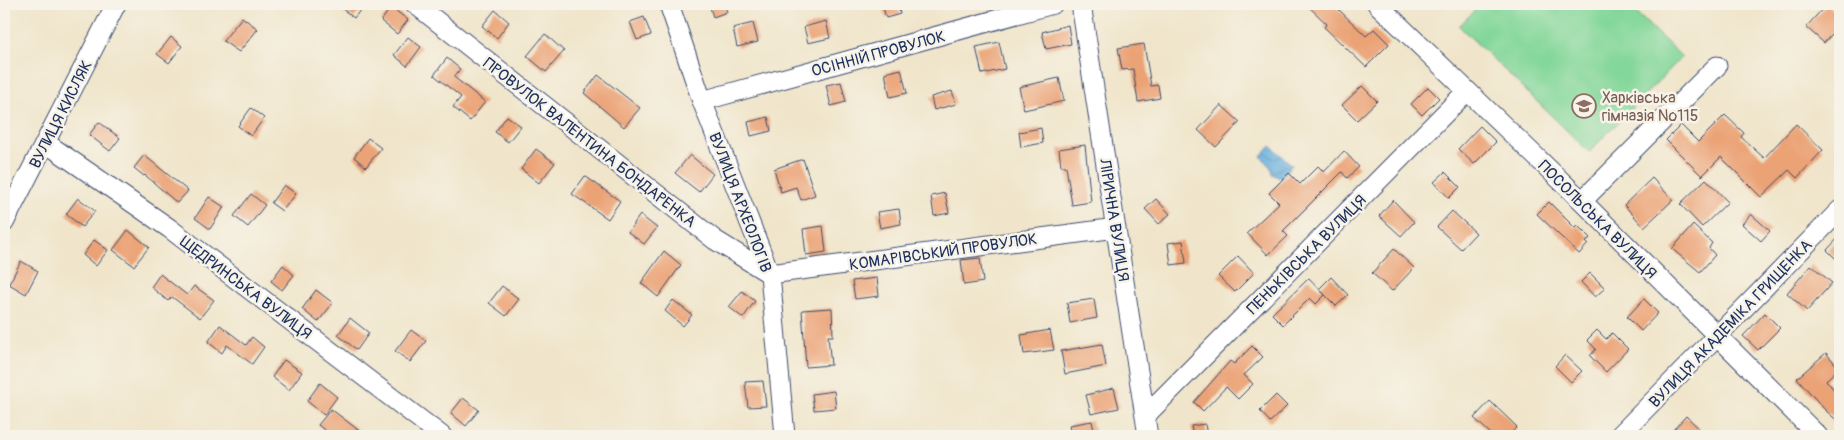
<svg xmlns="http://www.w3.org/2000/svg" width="1844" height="440" font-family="Pangolin,sans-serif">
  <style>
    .pitch { fill: #83d79a; stroke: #4f837c }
    .water { fill: url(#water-waves); stroke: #406f9e }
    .building { fill: #eba274 }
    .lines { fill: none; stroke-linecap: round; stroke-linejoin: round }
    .minor-casing { stroke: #3b4a6e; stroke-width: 21 }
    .minor { stroke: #fff; stroke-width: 19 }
    .labels { text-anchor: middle; stroke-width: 5; stroke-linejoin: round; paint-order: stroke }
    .street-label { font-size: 16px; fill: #1b2f5e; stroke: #f7f3e8 }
    .education-label { font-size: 16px; fill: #785e54; stroke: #f7f3e8; text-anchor: start }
  </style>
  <defs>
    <pattern id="water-waves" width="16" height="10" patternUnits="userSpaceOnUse" patternTransform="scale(1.25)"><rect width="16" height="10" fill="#65afdd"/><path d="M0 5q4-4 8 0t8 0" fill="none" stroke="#528fb6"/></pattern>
  </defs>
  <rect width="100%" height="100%" fill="#f7f3e8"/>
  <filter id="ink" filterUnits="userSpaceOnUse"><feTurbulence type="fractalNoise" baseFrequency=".02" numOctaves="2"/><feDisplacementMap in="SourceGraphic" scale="10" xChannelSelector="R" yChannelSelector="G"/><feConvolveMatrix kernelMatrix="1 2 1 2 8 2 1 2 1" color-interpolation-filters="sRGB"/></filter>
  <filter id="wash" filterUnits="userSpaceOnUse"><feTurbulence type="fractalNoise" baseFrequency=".0096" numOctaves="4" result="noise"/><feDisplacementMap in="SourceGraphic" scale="20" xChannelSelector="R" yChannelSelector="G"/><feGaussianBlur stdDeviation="1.12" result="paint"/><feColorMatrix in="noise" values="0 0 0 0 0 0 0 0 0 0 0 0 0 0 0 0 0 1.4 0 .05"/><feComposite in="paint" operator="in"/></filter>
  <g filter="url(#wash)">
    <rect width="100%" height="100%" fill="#f0e5ca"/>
    <!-- pitch -->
    <path class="pitch" d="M1481,4H1627L1682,57L1589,152L1459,26Z"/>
    <!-- water -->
    <path class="water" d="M1271,146L1292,165L1280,178L1272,174L1271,168L1261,156Z"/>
    <g id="blocks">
      <!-- building -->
      <path class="building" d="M336,4H365L354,18Z
        M709,4H724L727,12L713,17Z
        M882,4H898L900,14L886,18Z
        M1306,4H1333L1366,36L1374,29L1389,44L1366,67L1324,27L1327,24Z
        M1827,4L1840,16V25L1824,43L1806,27Z
        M391,7L408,20L397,34L381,21Z
        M495,10L509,22L497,38L482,26Z
        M242,17L258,29L239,52L223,41Z
        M644,17L651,35L637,40L630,22Z
        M826,21L830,38L808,43L804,27Z
        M753,23L758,42L737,47L733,28Z
        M1068,25L1071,44L1046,49L1042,32Z
        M545,34L564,51L546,72L527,56Z
        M171,37L182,46L169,63L157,54Z
        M408,37L421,47L407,66L394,55Z
        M999,42L1005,69L982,74L976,47Z
        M1144,44L1151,86L1158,85L1160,98L1138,102L1133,69L1122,70L1118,48Z
        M447,58L460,69L454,77L485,102L470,121L453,107L461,97L434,75Z
        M901,69L907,93L890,97L885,73Z
        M598,75L640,108L624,127L584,93Z
        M1059,78L1064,101L1024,110L1019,87Z
        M841,82L846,102L831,106L826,85Z
        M1362,86L1377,101L1357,120L1342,105Z
        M1428,87L1439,98L1422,115L1411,104Z
        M952,91L956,104L934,110L931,97Z
        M1221,105L1240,122L1216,147L1198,130Z
        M251,108L264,118L251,136L238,126Z
        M1725,115L1744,133L1741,137L1764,158L1796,124L1823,150L1797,178L1789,170L1761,197L1721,157L1702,176L1666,140L1681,125L1698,142Z
        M507,116L521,126L508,142L495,132Z
        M768,117L771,131L751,136L748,122Z
        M99,122L120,138L110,151L89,135Z
        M1480,126L1496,142L1474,164L1458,149Z
        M1041,128L1043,143L1021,147L1019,132Z
        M368,138L381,148L366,167L354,157Z
        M1085,145L1091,202L1072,205L1066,166H1061L1059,149Z
        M536,149L555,163L539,183L521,169Z
        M1344,151L1359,167L1347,178L1342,172L1283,231L1288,236L1268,255L1247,233L1279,203L1269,193L1289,173L1300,184L1318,166L1324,172Z
        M144,155L188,191L177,203L145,175L144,176L134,168Z
        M690,155L713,174L699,192L675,173Z
        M803,159L815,195L801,200L796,187L781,192L774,169Z
        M1445,172L1460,187L1449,198L1434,182Z
        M585,176L620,201L608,219L572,194Z
        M1652,178L1673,200L1644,227L1624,205Z
        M1706,179L1728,202L1702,227L1680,204Z
        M284,185L296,194L282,211L271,203Z
        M945,193L949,213L934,216L931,196Z
        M251,194L265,205L248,227L234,216Z
        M209,197L224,207L210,229L195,218Z
        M78,198L95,211L82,227L66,214Z
        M1156,199L1170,214L1159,224L1145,209Z
        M1393,200L1414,222L1401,236L1379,216Z
        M1549,202L1575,228L1577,225L1590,238L1586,242L1588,244L1579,254L1537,214Z
        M899,209L901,224L880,228L877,212Z
        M1452,211L1476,233L1461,249L1437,227Z
        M1751,214L1770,231L1761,241L1742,224Z
        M640,215L657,228L644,244L628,232Z
        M1693,225L1712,243L1709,248L1715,255L1700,272L1672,249Z
        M823,226L826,252L806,255L803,229Z
        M128,230L149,247L134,266L113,250Z
        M1840,236V263L1827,250Z
        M94,240L108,250L96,266L83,255Z
        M1183,241L1186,263L1171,265L1168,243Z
        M1394,249L1414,268L1392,291L1372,273Z
        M664,251L681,265L658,297L641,283Z
        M1238,256L1254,273L1235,292L1218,276Z
        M980,258L983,282L964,285L961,260Z
        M21,261L38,271L26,294L9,284Z
        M283,265L294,275L282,290L271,281Z
        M1811,265L1832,283L1807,311L1787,293Z
        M1590,273L1605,288L1595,297L1581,282Z
        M160,274L187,295L194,286L214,300L200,318L172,297L168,301L151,287Z
        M1331,277L1348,295L1336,306L1319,289Z
        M877,278L879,296L855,299L852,281Z
        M1309,278L1325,295L1316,304L1310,298L1283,325L1272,314Z
        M502,286L519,299L506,316L489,303Z
        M316,290L333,303L318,322L302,309Z
        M742,291L755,301L743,318L729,307Z
        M1094,299L1097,318L1070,323L1067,303Z
        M1644,299L1658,313L1641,331L1627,317Z
        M673,300L692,315L683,326L665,311Z
        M832,308L833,336H828L831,365L806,367L802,310Z
        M1765,313L1780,328L1758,350L1743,336Z
        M350,318L369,333L357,350L338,335Z
        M220,325L246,345L252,337L264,347L252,364L227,345L222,353L208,342Z
        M411,330L426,341L410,362L395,351Z
        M1050,330L1054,350L1024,354L1021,335Z
        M1597,330L1606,339L1612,333L1628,349L1606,372L1590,356L1596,349L1587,340Z
        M1102,344L1106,366L1065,374L1061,351Z
        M1252,346L1263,357L1244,375L1253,384L1238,399L1226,387L1203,411L1194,402L1230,361L1234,364Z
        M1826,353L1839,368L1826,380L1840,397V423L1825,410L1797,378Z
        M1565,355L1582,371L1571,382L1555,366Z
        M284,360L302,372L289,390L272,377Z
        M763,381L766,406L748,407L745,382Z
        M320,383L337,397L324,415L307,401Z
        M1114,388L1119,408L1091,414L1086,395Z
        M834,391L836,408L814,410L812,394Z
        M1276,395L1287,406L1270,422L1260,411Z
        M463,398L479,410L466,426L451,413Z
        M1490,401L1517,427L1508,436H1493L1474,418Z
        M331,409L366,436H332L318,425Z
        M1686,416L1707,436H1678L1673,430Z
        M1092,421L1095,436H1071L1069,425Z
        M1205,424L1207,436H1193L1191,426Z"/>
    </g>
  </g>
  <g filter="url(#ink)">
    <use href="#blocks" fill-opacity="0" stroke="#3b4a6e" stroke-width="1"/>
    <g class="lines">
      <!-- minor casing -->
      <g class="minor-casing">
        <path id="minor" d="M415,4L715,240L770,274L1116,228
          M669,4L702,101L770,274L785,436
          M1081,4L1148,436
          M1377,4L1582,201L1818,436
          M702,101L1053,4
          M46,143L169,228L442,436
          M1582,201L1717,66
          M4,223L116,4
          M1145,416L1466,92
          M1619,436L1840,210"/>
      </g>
      <!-- minor -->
      <use href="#minor" class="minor"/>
    </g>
  </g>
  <!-- icons -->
  <defs>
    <g id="school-ring" transform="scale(1.25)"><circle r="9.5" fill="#f7f3e8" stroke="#8d6e63" stroke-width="1.5"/><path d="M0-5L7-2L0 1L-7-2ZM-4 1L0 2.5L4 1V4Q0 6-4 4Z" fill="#8d6e63"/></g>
  </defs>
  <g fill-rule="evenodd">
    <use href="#school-ring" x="1584" y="106"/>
  </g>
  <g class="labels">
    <!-- street labels -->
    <g class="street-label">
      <text transform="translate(878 53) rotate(-15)" y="6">ОСІННІЙ ПРОВУЛОК</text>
      <text transform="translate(60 114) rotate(-63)" y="6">ВУЛИЦЯ КИСЛЯК</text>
      <text transform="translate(590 142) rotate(38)" y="6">ПРОВУЛОК ВАЛЕНТИНА БОНДАРЕНКА</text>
      <text transform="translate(741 202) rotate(69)" y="6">ВУЛИЦЯ АРХЕОЛОГІВ</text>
      <text transform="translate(1598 219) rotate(45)" y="6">ПОСОЛЬСЬКА ВУЛИЦЯ</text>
      <text transform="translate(1115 220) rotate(81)" y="6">ЛІРИЧНА ВУЛИЦЯ</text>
      <text transform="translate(943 251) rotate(-8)" y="6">КОМАРІВСЬКИЙ ПРОВУЛОК</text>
      <text transform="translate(1306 254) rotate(-45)" y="6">ПЕНЬКІВСЬКА ВУЛИЦЯ</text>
      <text transform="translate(246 287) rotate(37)" y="6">ЩЕДРИНСЬКА ВУЛИЦЯ</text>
      <text transform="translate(1730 323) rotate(-46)" y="6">ВУЛИЦЯ АКАДЕМІКА ГРИЩЕНКА</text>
    </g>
    <!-- education labels -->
    <g class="education-label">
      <text x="1602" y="103">Харківська<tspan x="1602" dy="18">гімназія №115</tspan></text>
    </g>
  </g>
  <!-- margin -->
  <rect width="1844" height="440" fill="none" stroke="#f7f3e8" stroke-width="20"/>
</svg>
